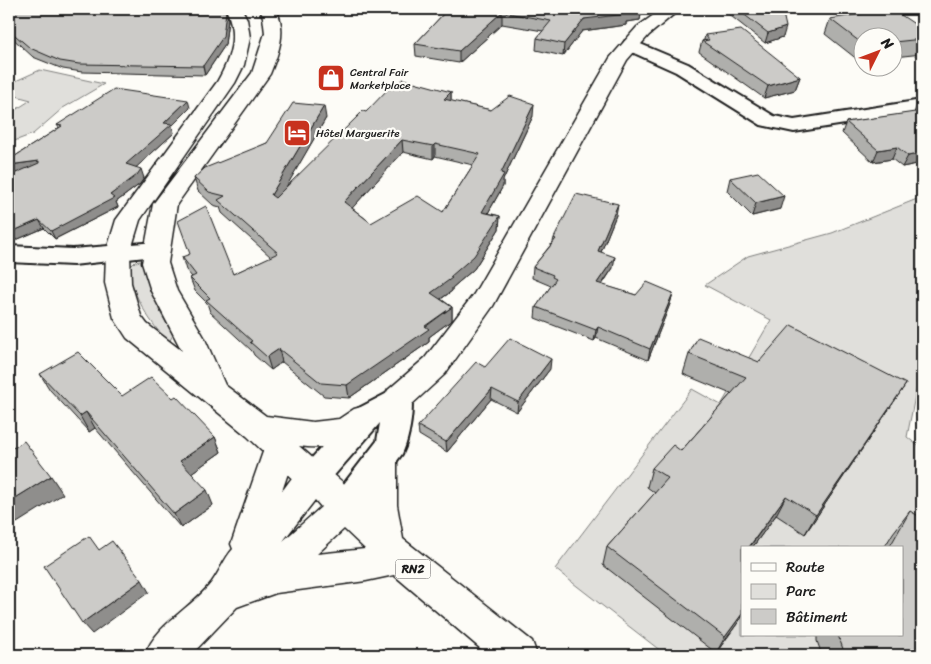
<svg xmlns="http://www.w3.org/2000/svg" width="931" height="664" font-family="Sriracha,sans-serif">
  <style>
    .green { fill: #e0dfdb; stroke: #7e7e7c; fill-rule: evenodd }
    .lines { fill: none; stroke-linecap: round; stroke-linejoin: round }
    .minor-casing { stroke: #1c1c1c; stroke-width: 4 }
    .major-casing { stroke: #1c1c1c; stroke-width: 3 }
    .highway-casing { stroke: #1c1c1c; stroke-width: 3 }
    .minor { fill: #fdfcf7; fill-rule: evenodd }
    .major { fill: #fdfcf7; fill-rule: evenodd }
    .highway { fill: #fdfcf7; fill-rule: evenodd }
    .wall { fill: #afafac; stroke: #1c1c1c; fill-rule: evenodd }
    .shaded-wall { fill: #8f8e8c; stroke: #1c1c1c }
    .building { fill: #cccbc8; stroke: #1c1c1c; fill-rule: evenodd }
    .labels { text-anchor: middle; stroke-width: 4.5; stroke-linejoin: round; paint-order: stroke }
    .far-poi-label { font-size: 11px; fill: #1c1c1c; stroke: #fdfcf7; text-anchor: start }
    .shield { fill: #fdfcf7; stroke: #605f5e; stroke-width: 1 }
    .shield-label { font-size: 12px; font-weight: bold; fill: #1c1c1c }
  </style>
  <rect width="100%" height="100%" fill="#fdfcf7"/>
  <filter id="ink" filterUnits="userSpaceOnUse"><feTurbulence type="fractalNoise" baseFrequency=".02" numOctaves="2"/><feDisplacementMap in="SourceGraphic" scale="10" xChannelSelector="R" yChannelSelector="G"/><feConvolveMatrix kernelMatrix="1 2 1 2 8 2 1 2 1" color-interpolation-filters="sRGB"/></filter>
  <g filter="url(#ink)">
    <!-- green -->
    <path class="green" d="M40,70L104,84L63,108L33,134L9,143V114L31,100L9,94V84Z
      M922,197V360L907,437L922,449V655H666L555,569L692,389L721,405L771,320L705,285L748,256L832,233ZM742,548H902V635H742Z
      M147,260L159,310L173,335L168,344C150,320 134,300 128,269L135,262Z"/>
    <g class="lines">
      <!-- minor casing -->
      <g class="minor-casing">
        <path id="minor" d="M631,40L688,64L774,116L794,120L922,100V112L794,132L761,125L676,72L625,49L623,45L625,41Z
          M156,242L164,245L168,250L164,255L73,265L9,262V246L73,249Z
          M399,387L409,390C416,404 409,440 402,454L355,518L344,522L333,518L328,508L333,498L377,441L380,423L324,487L313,491L302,487L297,478L302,469L355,410Z"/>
      </g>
      <!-- major casing -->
      <g class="major-casing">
        <path id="major" d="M226,9H242L247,19L250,38L244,65L235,83L140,220L130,253L131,283L141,316L147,324L182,351L151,291L142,263L153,204L252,73L265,33L263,17L260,9H276C287,31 279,52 270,74L177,204L168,263L177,291L204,337L225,385L266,416L313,422L339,419L354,409L365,406L376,409L380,418C366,445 327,450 299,446L324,468L329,478L324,488L313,492L302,488L247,436L127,338L114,318L105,283L106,253L116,220L217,82C231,58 238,35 226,9Z
          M662,9H680L649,35L627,60L493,306L445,374L410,406L399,410L388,406L384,398L388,390L425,358L474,294L610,58L637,27Z"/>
      </g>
      <!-- highway casing -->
      <g class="highway-casing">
        <path id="highway" d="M280,436L291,440L296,449L282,491C288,484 295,471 304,468C325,457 350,491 364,504L365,461L370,452L381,448L392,452L397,461V505L403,539L532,641L537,655H488L394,575L366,581L276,593L237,607L191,655H145C156,624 192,608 212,582C220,571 224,559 233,549L231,544L264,449L269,440ZM315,500L321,507L283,541ZM344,529L365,549L317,554Z"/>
      </g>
      <!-- minor -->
      <use href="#minor" class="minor"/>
      <!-- major -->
      <use href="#major" class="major"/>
      <!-- highway -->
      <use href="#highway" class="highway"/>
    </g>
    <!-- wall -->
    <path class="wall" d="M9,9L226,11L228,19L225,45L205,75L82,72L63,69L33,57L9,35Z
      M448,9H642L640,20L626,22V25L582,31L563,56L536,50L537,38L543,31L502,24L459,63L416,56L415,44Z
      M722,9H782L783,37L765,43Z
      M830,19L922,29V54L894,57V38H864V60H858L825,34Z
      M705,35L800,77L795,90L764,98L699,52L702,41L704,40Z
      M393,88L451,92V101L491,110L533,116L503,180V186L488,213L500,216L499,229L474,269L452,288V291L441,299L452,307V320L429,337V342L349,398L324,396L282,362L271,370L254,355L252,351L210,312L207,303L195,291L190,278L192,277L186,270L182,257L233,274L271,257L222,213L220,207L213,205L198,191L194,178L267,143L326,118L285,188L366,112ZM403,152L433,159L435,156L473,165L443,212L371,223L352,208Z
      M922,104V163L902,167L892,159L873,162L842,133L846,122L914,113L917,105Z
      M190,108L172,126L174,133L136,167L144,178L140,184L116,202L118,207L55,239L44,228L9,243V176L16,173L9,174V160L59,128L57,125Z
      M730,178L780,209L752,216L727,191Z
      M616,215L601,252L613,268L602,285L636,295L673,293L670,304L648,360L596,338L594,341L535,318L536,307L551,286L532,278L533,267L553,242L554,238Z
      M689,354L759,362L893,403L805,534L776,515L752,548H742V617L716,653L603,565L607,547L655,493L647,487L652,468L681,451L731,394L683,374Z
      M485,367L550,369L517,412L491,399L447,452L419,435L418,426Z
      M40,374L122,396L215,437L221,452L191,473L213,505L181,528L95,428L89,432L50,390Z
      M910,511L922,655H822L817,641V635H902V548H884L893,533Z"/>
    <!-- shaded-wall -->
    <path class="shaded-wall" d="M638,9H642L640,20L626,22V25L582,31L563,56L564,44L584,19L624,10Z
      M226,11L228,19L225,45L205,75L203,66Z
      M502,12V24L459,63V51Z
      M786,27L783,37L765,43L768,33Z
      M800,77L795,90L764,98L768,86Z
      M451,92V104L444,99Z
      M188,100L190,108L172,126L174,133L130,173L126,164L164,123Z
      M534,104L533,116L503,180V186L482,224V212Z
      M324,106L326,118L274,208L271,195Z
      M402,140L403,152L346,215L344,202Z
      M435,144V156L433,159V146Z
      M897,147L892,159L873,162L878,150Z
      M922,153V163L902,167L908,156Z
      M39,161L43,170L9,174V165Z
      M141,169L144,178L140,184L116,202L118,207L55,239L51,231L110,195Z
      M784,196L780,209L752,216L756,203Z
      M618,204L616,215L597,262L598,251Z
      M500,216L499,229L474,269L452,288V291L432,305L431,293L450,277Z
      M39,220L44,228L9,243V233Z
      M615,257L613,268L595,294L597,283Z
      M673,293L670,304L648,360L650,349Z
      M452,307V320L429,337V342L349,398L347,385Z
      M598,327L596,338L594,341L596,330Z
      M279,349L282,362L271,370L267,357Z
      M551,359L550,369L517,412L518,402Z
      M906,384L893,403L805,534L816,515Z
      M492,389L491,399L447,452L446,442Z
      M86,412L95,428L89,432L80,416Z
      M215,437L221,452L187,476L180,461Z
      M51,476L63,494L17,523L13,519L9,521V502Z
      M207,490L213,505L181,528L174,514Z
      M786,496L776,515L752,548H749Z
      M142,580L149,592L92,634L82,623Z
      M742,614V617L716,653L725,637Z"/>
    <!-- building -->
    <path class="building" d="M9,9H221L222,11H226L223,37L203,66L79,64L60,61L30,48L9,30Z
      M448,9H638L624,10L627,14L584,19L564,44L537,38L551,21L502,12L459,51L415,44Z
      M737,9H782L786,27L768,33Z
      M895,11L922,29V39L894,42V38H864V45L830,19L873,12Z
      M741,30L800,77L768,86L702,41L709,40L705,35Z
      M403,79L451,92L444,99L491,110L510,96L534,104L501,173L504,174L482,212L500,216L474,256L450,277L452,278L431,293L452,307L425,326L429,329L347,385L321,383L279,349L267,357L250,342L252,341L206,300L210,298L190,278L196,275L182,257L190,254L178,221L206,206L233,274L278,253L218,200L225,196L209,192L194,178L205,168L267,143L293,103L324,106L271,195L275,198L363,111L366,112L389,88H393ZM402,140L433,146L435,144L480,154L443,212L418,196L371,223L344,202Z
      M114,89L188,100L164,123L172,124L126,164L141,169L137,175L110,195L114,198L51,231L39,220L9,233V176L39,163V161L9,165V160L62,126L57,125Z
      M922,104V108L917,105Z
      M922,111V153L908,156L897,147L878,150L846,122Z
      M758,172L784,196L756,203L730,178Z
      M576,194L618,204L598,251L615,257L597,283L636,295L647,282L673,293L650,349L598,327L596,330L536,307L556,279L552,277L553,275L533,267L556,239L554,238Z
      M791,325L906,384L816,515L786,496L749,547L750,548H742V614L725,637L607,547L668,478L652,468L673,445L681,451L746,377L689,354L698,337L759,362Z
      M510,338L551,359L518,402L492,389L446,442L418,426L476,362L485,367Z
      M78,352L122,396L151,377L173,398L176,396L215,437L180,461L207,490L174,514L86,412L80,416L40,374Z
      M9,441L14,448L24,441L51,476L9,502Z
      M910,511L922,518V655H840L843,649L838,635H902V548H889Z
      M89,536L99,550L112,541L142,580L82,623L44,566Z
      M286,652L292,655H282Z"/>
  </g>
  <!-- icons -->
  <defs>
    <g id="shop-square" transform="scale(1.4375)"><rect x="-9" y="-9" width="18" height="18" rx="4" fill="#c8321e" stroke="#fdfcf7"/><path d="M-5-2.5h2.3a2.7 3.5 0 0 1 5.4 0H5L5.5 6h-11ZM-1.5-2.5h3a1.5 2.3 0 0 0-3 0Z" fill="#fff"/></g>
    <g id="hotel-square" transform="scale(1.4375)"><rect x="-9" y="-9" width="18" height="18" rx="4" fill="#c8321e" stroke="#fdfcf7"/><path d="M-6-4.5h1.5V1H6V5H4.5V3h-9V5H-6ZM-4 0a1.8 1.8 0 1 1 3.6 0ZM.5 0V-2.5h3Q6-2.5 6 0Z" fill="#fff"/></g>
  </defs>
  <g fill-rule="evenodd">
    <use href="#shop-square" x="331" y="78"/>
    <use href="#hotel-square" x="297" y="133"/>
  </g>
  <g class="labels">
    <!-- far-poi labels -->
    <g class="far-poi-label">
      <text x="350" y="76">Central Fair<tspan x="350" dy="13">Marketplace</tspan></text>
      <text x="316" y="137">Hôtel Marguerite</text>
    </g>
    <!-- shield labels -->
    <rect class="shield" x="395.5" y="559.5" width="35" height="19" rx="4"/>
    <g class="shield-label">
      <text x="413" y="573">RN2</text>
    </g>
  </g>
  <!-- margin -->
  <rect width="931" height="664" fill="none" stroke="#fdfcf7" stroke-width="30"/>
  <rect x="15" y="15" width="901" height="634" fill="none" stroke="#1c1c1c" stroke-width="2" filter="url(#ink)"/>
  <!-- legend -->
  <rect x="741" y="546" width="162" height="90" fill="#fdfcf7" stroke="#a3a29f"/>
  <rect x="751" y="563" width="25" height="8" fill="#fdfcf7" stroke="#a3a29f"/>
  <text x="786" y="572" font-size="15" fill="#1c1c1c">Route</text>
  <rect x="751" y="584" width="25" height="15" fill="#e0dfdb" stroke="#a3a29f"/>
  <text x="786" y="596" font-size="15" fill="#1c1c1c">Parc</text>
  <rect x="751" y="609" width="25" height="15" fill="#cccbc8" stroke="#a3a29f"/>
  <text x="786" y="622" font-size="15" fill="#1c1c1c">Bâtiment</text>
  <!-- north arrow -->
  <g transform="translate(878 52) rotate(48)"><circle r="24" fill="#fdfcf7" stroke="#a3a29f"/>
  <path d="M0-4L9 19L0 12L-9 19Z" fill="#c8321e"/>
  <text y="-8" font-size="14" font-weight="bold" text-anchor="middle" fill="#1c1c1c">N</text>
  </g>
</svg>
